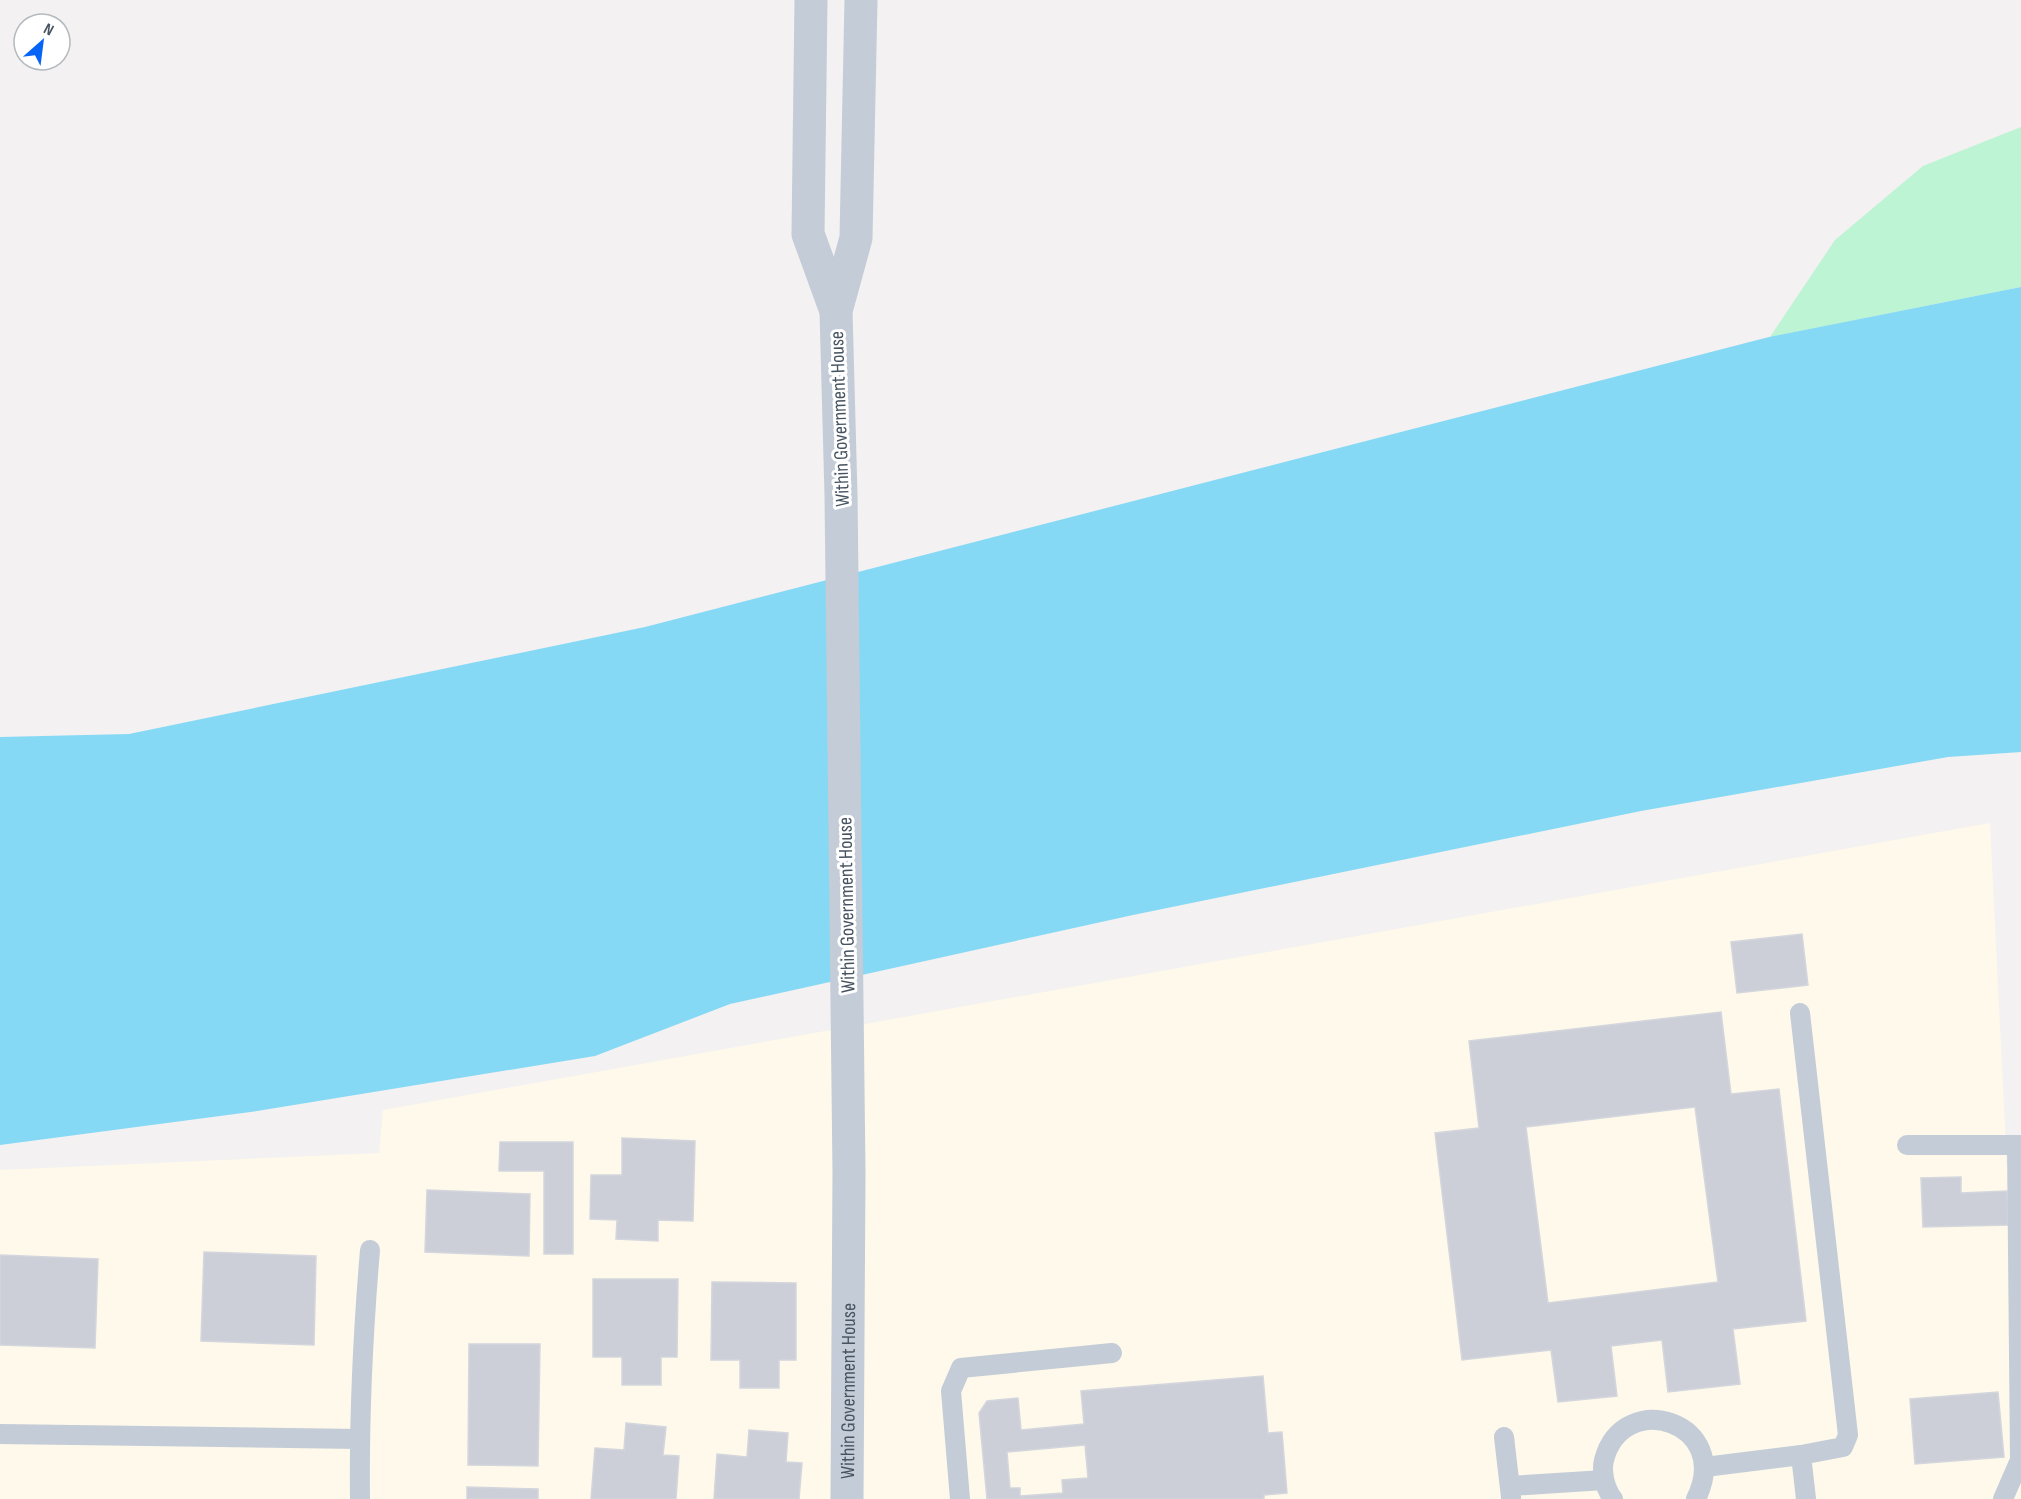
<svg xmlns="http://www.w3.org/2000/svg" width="2021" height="1499" font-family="'Sofia Sans Condensed',sans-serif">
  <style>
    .commercial { fill: #fef9ea }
    .green { fill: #bcf4d4 }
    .water { fill: #85d9f5 }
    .building { fill: #cccfd7; stroke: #d4d6dd; stroke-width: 1.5; fill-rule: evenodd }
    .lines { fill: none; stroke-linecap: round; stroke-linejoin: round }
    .lane { stroke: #c3ccd7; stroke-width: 20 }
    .street { stroke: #c3ccd7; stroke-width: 33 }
    .labels { text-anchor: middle; stroke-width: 6; stroke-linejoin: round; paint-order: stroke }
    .street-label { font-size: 20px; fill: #465360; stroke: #fff }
  </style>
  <rect width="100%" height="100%" fill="#f3f1f1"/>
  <!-- commercial -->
  <path class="commercial" d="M1990,823L2007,1167H2021V1499H0V1170L379,1153L383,1110Z"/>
  <!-- green -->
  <path class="green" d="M2021,127V287L1770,337L1835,240L1923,166Z"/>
  <!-- water -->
  <path class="water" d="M2021,287V752L1948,757L1641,811L1133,915L730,1004L595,1056L257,1111L0,1145V737L129,734L645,627L1769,337Z"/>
  <!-- building -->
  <path class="building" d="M1802,934L1808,985L1737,993L1731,942Z
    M1721,1012L1731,1094L1779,1089L1806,1321L1733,1329L1740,1384L1668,1392L1662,1340L1611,1346L1617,1396L1558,1402L1551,1350L1462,1360L1435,1133L1479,1128L1469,1041ZM1695,1107L1718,1282L1548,1303L1526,1127Z
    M622,1138L695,1141L693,1221L658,1220V1241L616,1239L617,1220L590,1219L591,1175H622Z
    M500,1142H573V1254H544V1171H499Z
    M1961,1177V1193L2007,1191L2008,1225L1923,1227L1921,1178Z
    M427,1190L530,1194L529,1256L425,1252Z
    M204,1252L316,1256L314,1345L201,1341Z
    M0,1255L98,1259L95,1348L0,1345Z
    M593,1279H678L677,1357H661V1385H622V1357H593Z
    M712,1282L796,1283V1360H779V1388H740V1360H711Z
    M469,1344H540L538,1466L468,1465Z
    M1263,1376L1268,1433L1282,1432L1287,1493L1264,1495V1499H987L979,1413L987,1401L1018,1398L1021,1430L1084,1424L1081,1391ZM1085,1445L1088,1478L1062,1480L1063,1493L1020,1496V1488H1010L1007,1452Z
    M1998,1392L2004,1457L1915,1464L1910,1399Z
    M626,1423L666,1427L663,1455L679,1456L676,1499H591L595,1448L624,1450Z
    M749,1430L788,1433L786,1462L802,1463L799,1499H714L717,1454L747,1457Z
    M467,1487L538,1489V1499H467Z"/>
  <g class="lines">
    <!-- lane -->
    <path class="lane" d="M1907,1145H2021
      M0,1434L359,1439
      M1504,1437L1511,1497
      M1801,1455L1806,1499
      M1705,1467L1801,1455L1843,1447L1848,1435L1800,1013
      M1510,1486L1604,1480
      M360,1499C359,1416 363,1333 370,1250
      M960,1499L951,1391L961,1368L1112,1353
      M1613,1499C1605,1489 1601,1472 1604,1460C1623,1387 1734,1422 1696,1499
      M2003,1499L2020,1460L2017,1145"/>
    <!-- street -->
    <g class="street">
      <path d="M811,0L808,234L836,311"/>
      <path id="s1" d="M847,1499L849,1172L841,495L836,311L856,238L861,0"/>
    </g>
  </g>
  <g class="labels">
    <!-- street labels -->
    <g class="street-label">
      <text transform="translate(839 419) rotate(-92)" y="7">Within Government House</text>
      <text transform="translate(846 905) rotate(-91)" y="7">Within Government House</text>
      <text dy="7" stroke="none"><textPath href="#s1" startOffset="108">Within Government House</textPath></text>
    </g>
  </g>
  <!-- north arrow -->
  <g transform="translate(42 42) rotate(28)"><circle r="28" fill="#ffffff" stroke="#b5babf" stroke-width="1.5"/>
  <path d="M0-4.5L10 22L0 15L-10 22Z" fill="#0664f7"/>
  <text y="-9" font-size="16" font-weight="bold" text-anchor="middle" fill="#465360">N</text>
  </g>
</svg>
